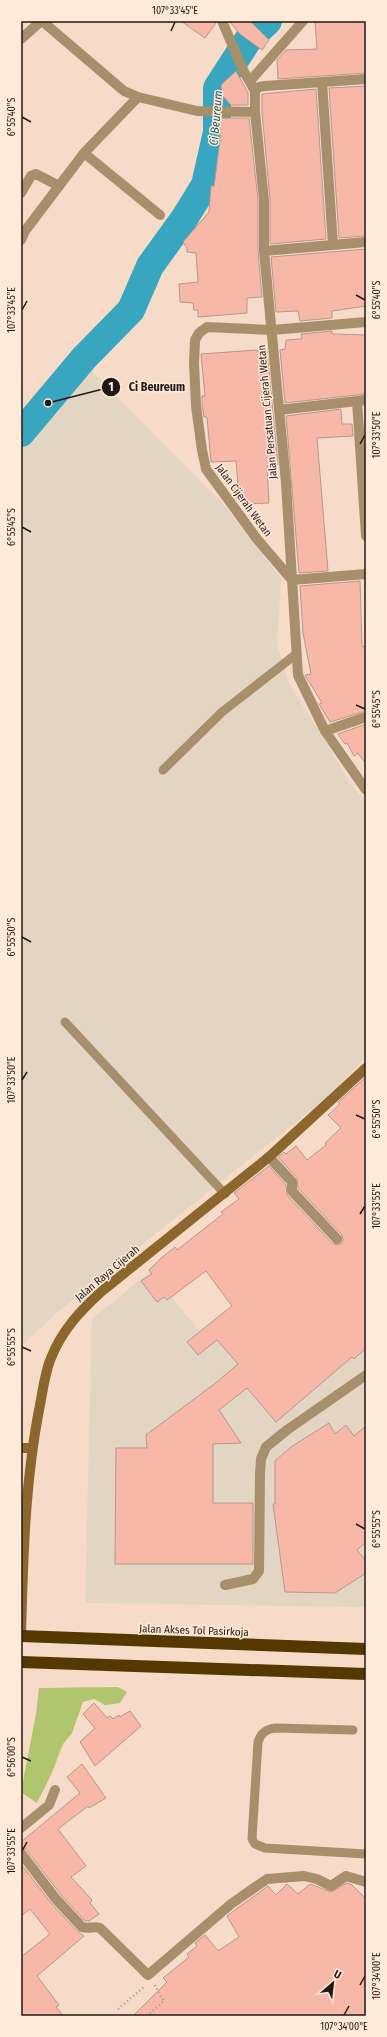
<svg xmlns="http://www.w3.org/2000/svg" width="387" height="2037" font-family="'Fira Sans Condensed',sans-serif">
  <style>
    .industrial { fill: #e2d5c2 }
    .green { fill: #b0c56e }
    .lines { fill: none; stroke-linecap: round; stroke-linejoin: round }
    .river { stroke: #37a6be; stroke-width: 28 }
    .building { fill: #f7b8a8; stroke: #b6978f }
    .path { stroke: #ab9788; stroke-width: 2.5; stroke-dasharray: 1 3; stroke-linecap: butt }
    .lane { stroke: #a88f6b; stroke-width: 9 }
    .street { stroke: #a88f6b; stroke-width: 10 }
    .secondary { stroke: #8b672d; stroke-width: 10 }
    .highway { stroke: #553800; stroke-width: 12 }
    .ticks { fill: none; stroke: #221912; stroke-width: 1.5 }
    .labels { text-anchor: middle; stroke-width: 3; stroke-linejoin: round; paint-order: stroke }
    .street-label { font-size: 11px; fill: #221912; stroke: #ffeada }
    .water-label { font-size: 12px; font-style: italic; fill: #1c5865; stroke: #ffeada }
    .leader { fill: none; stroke: #221912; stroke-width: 1.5 }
    .callout-dot { fill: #221912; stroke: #ffeada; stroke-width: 1.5 }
    .mark-label { font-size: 12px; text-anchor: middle; font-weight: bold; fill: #fff }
    .callout-label { font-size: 12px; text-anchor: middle; font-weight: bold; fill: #221912; stroke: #ffeada; stroke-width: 3; stroke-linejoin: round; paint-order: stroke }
    .neatline { fill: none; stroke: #221912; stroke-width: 1.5 }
    .ticks-label { font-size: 10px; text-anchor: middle; fill: #221912 }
  </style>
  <rect width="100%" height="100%" fill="#f5dbc8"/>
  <!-- industrial -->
  <path class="industrial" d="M87,366L224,505L281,578L277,644L288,681L352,786L366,802V1057L325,1099L60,1310L21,1346V441Z
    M323,1233L366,1281V1607L85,1603L92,1319L151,1271L199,1331Z"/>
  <!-- green -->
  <path class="green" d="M118,1687L127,1692L120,1703L105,1705L94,1699L83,1702L72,1733L63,1744L51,1775L37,1803L21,1792L36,1714L39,1688Z"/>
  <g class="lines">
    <!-- river -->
    <path class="river" d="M21,433L84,358L131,310L150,266L184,219L205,185L217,132V88L248,40L268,21"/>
  </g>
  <!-- building -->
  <path class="building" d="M181,21H216V23L205,38Z
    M229,21H250L269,40L262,50L240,34Z
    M315,21H366V73L278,79L277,60L286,50L317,49Z
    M236,71L248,93V105H231L222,95L221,85Z
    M366,86V236L339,238L329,88Z
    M316,89L326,239L270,244V199L262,112V94Z
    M220,118H249L258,200V251L262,297L247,298V313L198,317V310H194L193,303L180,302L179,284L198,282L196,253L187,252V248L183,242L209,212L211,186H214L220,140Z
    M366,249V306L332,311V318L300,321L298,311L276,312L271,257Z
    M332,331V334L366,335V394L285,403L280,350L285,349L286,340L302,339L301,334Z
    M257,350L258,352L267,351L278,465L267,466L269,503L242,504L235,497L234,486L238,485L236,461L211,462L207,417H204L202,405V396H205L201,354Z
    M341,409L342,424H352L353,436L317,438L328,571L299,573L286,416Z
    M360,581L362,647L366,646V711L330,722L319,704L322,703L305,675L311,674L303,633L300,586Z
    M366,724V764L358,753L354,756L347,743L345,744L338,734Z
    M366,1077V1348L354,1359L352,1357L276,1422L247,1388L219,1410L241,1443L213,1444V1503H253V1564H115L116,1448H147L146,1435L217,1382L238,1364L217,1340L198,1355L187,1342L232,1306L206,1271L167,1300L164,1297L157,1302L141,1281L152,1274L149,1270L160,1259L175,1247L177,1250L223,1214L221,1212L239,1199L234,1193L269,1166L286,1185L287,1195L332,1243L336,1245L341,1244L343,1240L342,1235L298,1188L297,1178L278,1157L284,1152L286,1154L296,1146L307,1160L326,1145L325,1143L341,1128L328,1115L340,1104L338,1102Z
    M329,1423L335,1434L346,1425L354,1436L366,1426V1542L357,1550L366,1561V1573L335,1593L285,1592L273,1504H275V1461L291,1447Z
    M94,1703L107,1718L110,1716L113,1719L119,1715L120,1717L130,1711L141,1726L95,1766L80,1742L95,1728L83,1714Z
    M82,1764L106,1798L89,1808L88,1806L58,1829L86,1866L71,1877L92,1900L90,1903L99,1914L89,1921H85L61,1895L26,1849L21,1847V1842L80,1793L67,1777Z
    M21,1864L51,1903L77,1931L84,1936L37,1976L59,2005L56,2007L64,2016H21V1957L50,1934L30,1909L21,1916Z
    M347,1883L352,1885L366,1899V2016H133L167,1982L163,1978L189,1957L187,1954L197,1946L195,1943L205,1935L218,1951L239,1937L227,1916L268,1886L276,1895L287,1884L298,1894L310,1884L331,1892Z"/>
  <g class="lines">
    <!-- path -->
    <path class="path" d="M118,2009L145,1986
      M147,2016L164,2001L154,1984"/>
    <!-- lane -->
    <path class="lane" d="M163,770L222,712L295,655
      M65,1022L225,1194
      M353,1730L275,1728C266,1729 261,1733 258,1742L252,1839L255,1844L265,1848L366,1854"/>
    <!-- street -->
    <path class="street" d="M42,21L124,91L138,97L197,111L255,112
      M222,21L243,70L255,91V112L264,200V251L286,483L298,675L325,731L366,790
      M21,39L41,21
      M250,81L303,21
      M322,82L333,245
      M255,91L259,87L265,86L366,79
      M138,97L84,153L160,215
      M21,193L31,176L36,174L59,186
      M21,240L25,231L84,153
      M264,251L366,242
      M366,322L272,330L207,327L199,333L195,340L194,363L196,406L202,450L206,469L257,539L292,580L366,574
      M357,401L366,536
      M279,410L366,400
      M325,731L366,717
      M269,1157L292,1182V1191L337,1239
      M225,1585L253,1579L259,1571L260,1473L261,1459L266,1447L287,1430L366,1375
      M21,1828L49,1805L55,1790
      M21,1853L56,1899L82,1927C89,1929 94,1926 100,1928L148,1975L231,1904L267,1879L304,1876L317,1879L331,1886L346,1876L366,1882"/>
    <!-- secondary -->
    <path class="secondary" d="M21,1448H31
      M21,1635C23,1558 25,1480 40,1405C43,1389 45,1372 51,1358C62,1330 81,1310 102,1291L269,1157L366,1068"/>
    <!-- highway -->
    <path class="highway" d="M21,1636L366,1649
      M21,1662L366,1674"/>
  </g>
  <!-- ticks -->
  <path class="ticks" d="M171,31L175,22M22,117L31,122M356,295L365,300M22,310L27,301M360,444L365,435M22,527L31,532M356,705L365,709M22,937L31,942M22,1080L27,1072M356,1115L365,1119M360,1214L365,1206M22,1347L31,1351M356,1524L365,1529M22,1757L31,1761M22,1851L27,1842M360,1985L365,1976M344,2015L349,2006"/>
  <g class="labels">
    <!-- street labels -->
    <g class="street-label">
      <text transform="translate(267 412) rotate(-95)" y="4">Jalan Persatuan Cijerah Wetan</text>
      <text transform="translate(244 500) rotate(54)" y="4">Jalan Cijerah Wetan</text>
      <text transform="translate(107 1273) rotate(-40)" y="4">Jalan Raya Cijerah</text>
      <text transform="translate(194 1630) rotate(2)" y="4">Jalan Akses Tol Pasirkoja</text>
    </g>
    <!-- water labels -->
    <g class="water-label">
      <text transform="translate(216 118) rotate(-85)" y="4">Ci Beureum</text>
    </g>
  </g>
  <!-- callouts -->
  <path class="leader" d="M48 403L111 387"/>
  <g class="callout-dot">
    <circle cx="48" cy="403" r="4"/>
    <circle cx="111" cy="387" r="10"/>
  </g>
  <g class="mark-label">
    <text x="111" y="391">1</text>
  </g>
  <g class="callout-label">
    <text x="157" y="391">Ci Beureum</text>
  </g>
  <!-- border -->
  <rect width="387" height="2037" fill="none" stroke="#ffeada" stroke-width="44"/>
  <!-- north arrow -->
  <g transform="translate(333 1983) rotate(28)" stroke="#ffeada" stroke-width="3" paint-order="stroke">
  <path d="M0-3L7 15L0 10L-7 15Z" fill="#221912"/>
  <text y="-6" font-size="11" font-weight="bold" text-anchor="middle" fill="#221912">U</text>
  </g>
  <rect x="22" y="22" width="343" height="1993" class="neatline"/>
  <g class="ticks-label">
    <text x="175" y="14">107°33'45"E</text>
    <text transform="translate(11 117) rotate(-90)" y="4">6°55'40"S</text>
    <text transform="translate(376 300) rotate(-90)" y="4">6°55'40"S</text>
    <text transform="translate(11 310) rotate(-90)" y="4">107°33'45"E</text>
    <text transform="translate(376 435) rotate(-90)" y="4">107°33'50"E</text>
    <text transform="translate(11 527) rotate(-90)" y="4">6°55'45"S</text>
    <text transform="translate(376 709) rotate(-90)" y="4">6°55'45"S</text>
    <text transform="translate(11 937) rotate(-90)" y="4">6°55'50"S</text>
    <text transform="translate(11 1080) rotate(-90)" y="4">107°33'50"E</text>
    <text transform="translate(376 1119) rotate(-90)" y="4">6°55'50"S</text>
    <text transform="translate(376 1206) rotate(-90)" y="4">107°33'55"E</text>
    <text transform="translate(11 1347) rotate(-90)" y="4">6°55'55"S</text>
    <text transform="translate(376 1529) rotate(-90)" y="4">6°55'55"S</text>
    <text transform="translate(11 1757) rotate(-90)" y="4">6°56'00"S</text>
    <text transform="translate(11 1851) rotate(-90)" y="4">107°33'55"E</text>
    <text transform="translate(376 1976) rotate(-90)" y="4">107°34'00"E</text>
    <text x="344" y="2030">107°34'00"E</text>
  </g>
</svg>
